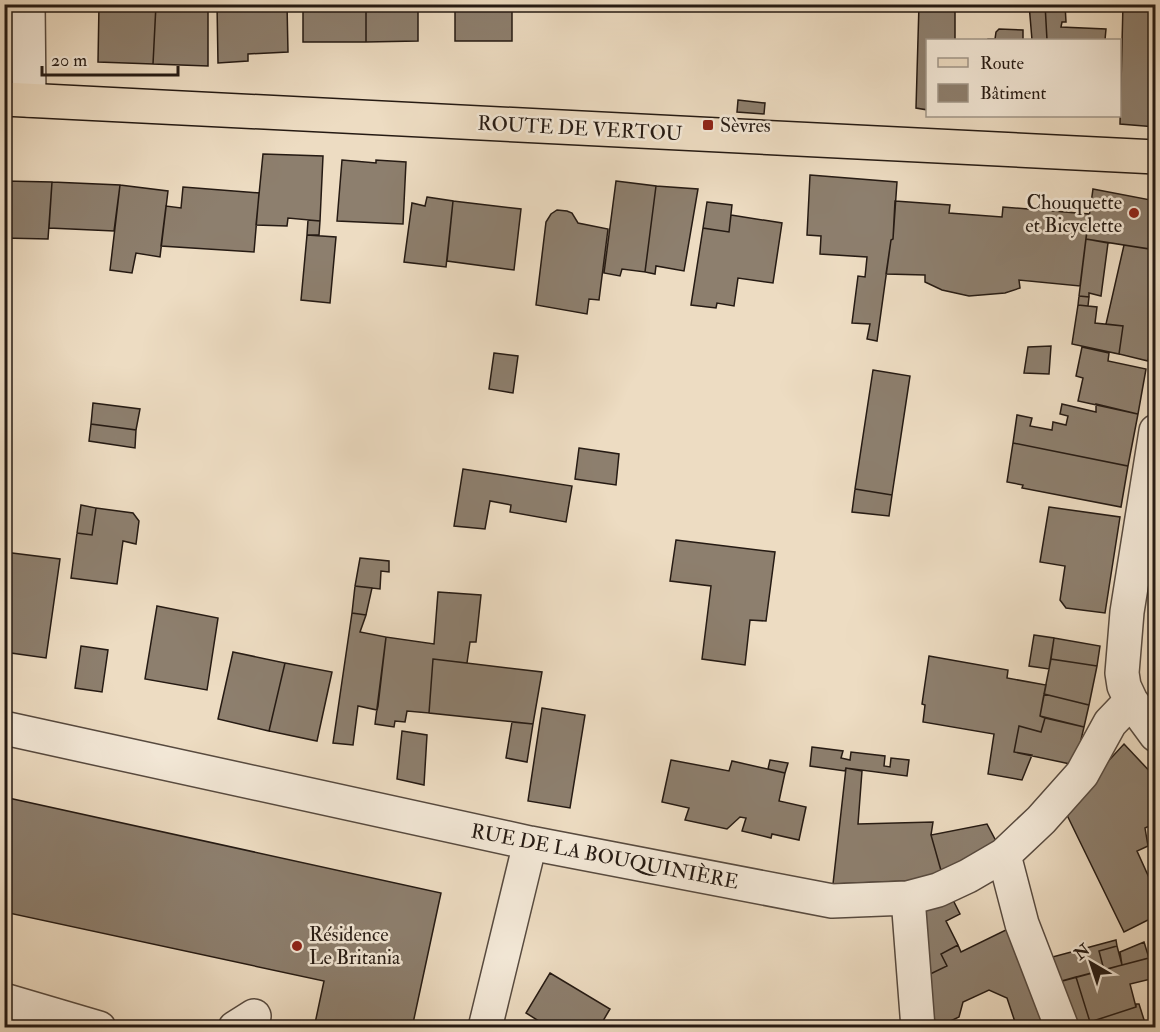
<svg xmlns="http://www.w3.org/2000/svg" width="1160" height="1032" font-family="'IM FELL Double Pica',serif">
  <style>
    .building { fill: #8d7f6e; stroke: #251a13; stroke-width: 1.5 }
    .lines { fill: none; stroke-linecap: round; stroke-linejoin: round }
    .minor-casing { stroke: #574a3f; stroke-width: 36 }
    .major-casing { stroke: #251a13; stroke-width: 36 }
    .minor { stroke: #f3e8d7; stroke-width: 33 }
    .major { stroke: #eddcc2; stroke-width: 33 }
    .poi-dot { fill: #8f2418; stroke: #f3e8d7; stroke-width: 2 }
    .labels { text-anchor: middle; stroke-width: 5; stroke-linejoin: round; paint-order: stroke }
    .poi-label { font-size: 20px; fill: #251a13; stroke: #f3e8d7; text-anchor: start }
    .street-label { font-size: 20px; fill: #251a13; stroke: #f3e8d7 }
  </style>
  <rect width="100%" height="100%" fill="#eddcc2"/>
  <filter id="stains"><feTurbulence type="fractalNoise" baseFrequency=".00333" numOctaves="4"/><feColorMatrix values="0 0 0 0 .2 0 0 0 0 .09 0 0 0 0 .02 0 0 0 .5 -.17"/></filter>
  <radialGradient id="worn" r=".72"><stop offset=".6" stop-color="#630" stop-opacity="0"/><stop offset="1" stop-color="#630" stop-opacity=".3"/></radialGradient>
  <!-- building -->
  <path class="building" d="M99,4H156L153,64L98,62Z
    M217,4H287L288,52L248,54V61L218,63Z
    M303,4H366V42H303Z
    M366,4H418V41L366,42Z
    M455,4H512V41H455Z
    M919,4H955V40H928V110L916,108Z
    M1029,4H1045L1047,40H1032Z
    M1045,4H1065L1066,22H1062L1061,27L1106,29L1105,40H1047Z
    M1123,4H1156V127L1120,124Z
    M156,5L208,6V66L153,64Z
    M999,29L1023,30V40H988V39H995L996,32Z
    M738,100L765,103L764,114L737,112Z
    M263,154L323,156L320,221L288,218L287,226L256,225Z
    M342,160L376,163V160L406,162L403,224L337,221Z
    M810,175L897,182L893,239L891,240L877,341L867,339L870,324L852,323L858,276L865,277L867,257L820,254L821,236L807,235Z
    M4,181L52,182L48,239L4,238Z
    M616,181L656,186L645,272L622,269L620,276L604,273Z
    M52,182L120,185L114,231L49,228Z
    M120,185L168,191L160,257L136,253L132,273L110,270Z
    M656,186L698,189L684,271L656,266L655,274L645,272Z
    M183,187L259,193L254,252L161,246L166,206L181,208Z
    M1093,189L1156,201V250L1086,239Z
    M427,197L453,201L446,267L404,262L412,203L425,206Z
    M453,201L521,209L514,270L447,261Z
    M895,201L950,205L949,213L1002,217L1003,207L1089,214L1080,286L1019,280L1020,288L1005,293L969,296L942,290L925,282V275L886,274L891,240L893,239Z
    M707,202L732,205L729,232L703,228Z
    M557,210L567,211L572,213L578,223L608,229L599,300L589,299L587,314L536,305L546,222L551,214Z
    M731,215L782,223L773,283L738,278L734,306L717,303L716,308L691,305L703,228L729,232Z
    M308,220L320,221L319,235H307Z
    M307,235L336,237L330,303L301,300Z
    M1086,239L1108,243L1101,296L1089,293V297L1079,296Z
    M1124,245L1156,250V322L1148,361L1119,354L1123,326L1106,324Z
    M1079,296L1089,297L1088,306L1078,305Z
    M1078,305L1097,307L1095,323L1123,326L1119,354L1072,344Z
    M1051,346L1049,374L1024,373L1028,347Z
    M1082,347L1109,353L1108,361L1146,369L1138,414L1078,401L1083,378L1076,376Z
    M494,353L518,356L513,393L489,389Z
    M873,370L910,376L892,495L855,489Z
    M93,403L140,409L136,430L91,424Z
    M1062,404L1096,412V404L1138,414L1128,466L1013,443L1017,415L1032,418L1030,426L1052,430L1053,422L1066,425L1068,416L1060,414Z
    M91,424L136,430L135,448L89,441Z
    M1013,443L1128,466L1121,507L1022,488L1023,485L1007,482Z
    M579,448L619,454L616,485L575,479Z
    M463,469L572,486L566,522L510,512L511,505L490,501L485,529L454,526Z
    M855,489L892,495L889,516L852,512Z
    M81,505L96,508L92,535L77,533Z
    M1049,507L1120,517L1105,613L1066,608L1060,600L1065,566L1040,562Z
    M96,508L133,513L139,521L136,544L123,541L117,584L71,578L77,533L92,535Z
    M676,540L775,552L766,621L750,620L745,665L702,659L711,586L670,581Z
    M4,552L60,559L46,658L4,652Z
    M360,558L389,561V572L381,571L380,589L355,586Z
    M355,586L372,588L366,615L352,613Z
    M438,592L481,595L476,642H470L467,663L433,659L429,713L407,711L405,722L395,721L394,727L375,724L386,637L434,644Z
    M157,606L218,618L207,690L145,679Z
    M352,613L366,615L360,632L386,637L378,706L377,710L358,706L353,745L333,743Z
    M1034,635L1054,638L1049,669L1029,666Z
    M1054,638L1100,646L1097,666L1051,659Z
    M81,646L108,650L102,692L75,688Z
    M233,652L285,663L269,731L218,719Z
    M929,656L1008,670L1007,678L1046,685L1040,716L1045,718L1041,732L1019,726L1014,752L1032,755L1022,780L988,774L994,734L923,722L925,705L922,704Z
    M433,659L542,672L533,724L429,713Z
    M1051,659L1097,666L1089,705L1044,694Z
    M285,663L332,672L317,741L269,731Z
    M1044,694L1089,705L1084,727L1040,716Z
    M542,708L585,715L570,808L528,801Z
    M1045,718L1084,727L1075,765L1014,752L1019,726L1041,732Z
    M512,722L533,724L527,762L506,758Z
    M402,731L427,735L424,785L397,779Z
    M1124,744L1156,778V823L1145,828L1148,846L1137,851L1156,893V916L1124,932L1064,809Z
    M812,747L843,751L841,758L850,760L851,752L885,756L884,766L890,767L891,758L909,760L907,776L846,768L845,771L810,766Z
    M671,760L729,771L732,761L785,773L779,801L806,807L799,840L772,834L771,838L742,831L746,818L740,817L727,829L685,820L689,808L662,802Z
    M770,760L788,763L785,773L768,769Z
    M846,768L862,771L858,824L933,822L931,835L942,874L907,881L833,884Z
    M4,797L441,893L412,1028H314L324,981L4,912Z
    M987,824L997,843L942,874L931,835Z
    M951,896L960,914L946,921L958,945L941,954L947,966L924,977L921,910Z
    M1016,925L1049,1021L1029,1028H1017L1007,998L989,990L963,1002L959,1017L936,1028H927L924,977L947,966L941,954L958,945L961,952Z
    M1116,940L1117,946L1099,951L1104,970L1051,984L1045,959Z
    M1144,942L1149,958L1122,965L1120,952Z
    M1117,946L1122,965L1104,970L1099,951Z
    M1149,958L1155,978L1130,984L1136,1007L1090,1022L1076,977Z
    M550,973L610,1009L600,1026L603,1028H550L526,1013Z
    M1076,977L1090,1022L1082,1028H1068L1051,984Z
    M1136,1004H1139L1146,1026L1141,1028H1088L1087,1025L1090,1022L1136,1007Z"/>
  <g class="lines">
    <!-- minor casing -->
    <g class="minor-casing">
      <path id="minor" d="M28,4L29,100
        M1156,431L1127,612L1122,673L1124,686L1131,701L1156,735
        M4,728L530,843L832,901L908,898L938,890L968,876L1004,855L1041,820L1082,774L1110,723L1131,701
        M1004,855L1022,924L1062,1028
        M908,898L918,1028
        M4,1000L99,1028
        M235,1028L254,1016
        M485,1028L530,843"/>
    </g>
    <!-- major casing -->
    <g class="major-casing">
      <path id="major" d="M4,99L1156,157"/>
    </g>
    <!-- minor -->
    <use href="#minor" class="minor"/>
    <!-- major -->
    <use href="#major" class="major"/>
  </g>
  <!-- markers -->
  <g class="poi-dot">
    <rect x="702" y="119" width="12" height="12" rx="3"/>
    <circle cx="1134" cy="213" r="6"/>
    <circle cx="297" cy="946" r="6"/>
  </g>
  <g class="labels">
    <!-- poi labels -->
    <g class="poi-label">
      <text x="720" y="132">Sèvres</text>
      <text x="1122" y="209" text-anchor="end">Chouquette<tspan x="1122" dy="23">et Bicyclette</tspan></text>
      <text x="309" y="941">Résidence<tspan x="309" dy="23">Le Britania</tspan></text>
    </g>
    <!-- street labels -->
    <g class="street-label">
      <text transform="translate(580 128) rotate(3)" y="7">ROUTE DE VERTOU</text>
      <text transform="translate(605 856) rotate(11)" y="7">RUE DE LA BOUQUINIÈRE</text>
    </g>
  </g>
  <!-- margin -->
  <rect width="1160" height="1032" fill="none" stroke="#eddcc2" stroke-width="24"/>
  <rect x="6" y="6" width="1148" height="1020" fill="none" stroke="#251a13" stroke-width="3"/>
  <rect x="12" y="12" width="1136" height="1008" fill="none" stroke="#251a13" stroke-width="1.5"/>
  <!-- legend -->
  <rect x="926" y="39" width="195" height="78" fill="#f3e8d7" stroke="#a19689" stroke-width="1.5"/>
  <rect x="938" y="58" width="30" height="9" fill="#eddcc2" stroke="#a19689" stroke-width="1.5"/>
  <text x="980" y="69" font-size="18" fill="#251a13">Route</text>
  <rect x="938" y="84" width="30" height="18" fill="#8d7f6e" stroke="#a19689" stroke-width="1.5"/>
  <text x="980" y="99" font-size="18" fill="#251a13">Bâtiment</text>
  <!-- north arrow -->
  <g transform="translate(1091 963) rotate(321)" stroke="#f3e8d7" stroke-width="4.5" paint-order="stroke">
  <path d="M0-4.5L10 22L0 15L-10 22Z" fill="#251a13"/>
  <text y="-9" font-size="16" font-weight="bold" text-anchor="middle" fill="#251a13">N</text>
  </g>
  <!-- scale -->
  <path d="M42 66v9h136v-9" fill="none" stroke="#251a13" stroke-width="3"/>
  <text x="51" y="66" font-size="18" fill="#251a13" stroke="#f3e8d7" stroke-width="4.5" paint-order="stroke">20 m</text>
  <rect width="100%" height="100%" filter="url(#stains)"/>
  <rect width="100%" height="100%" fill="url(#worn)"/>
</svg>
